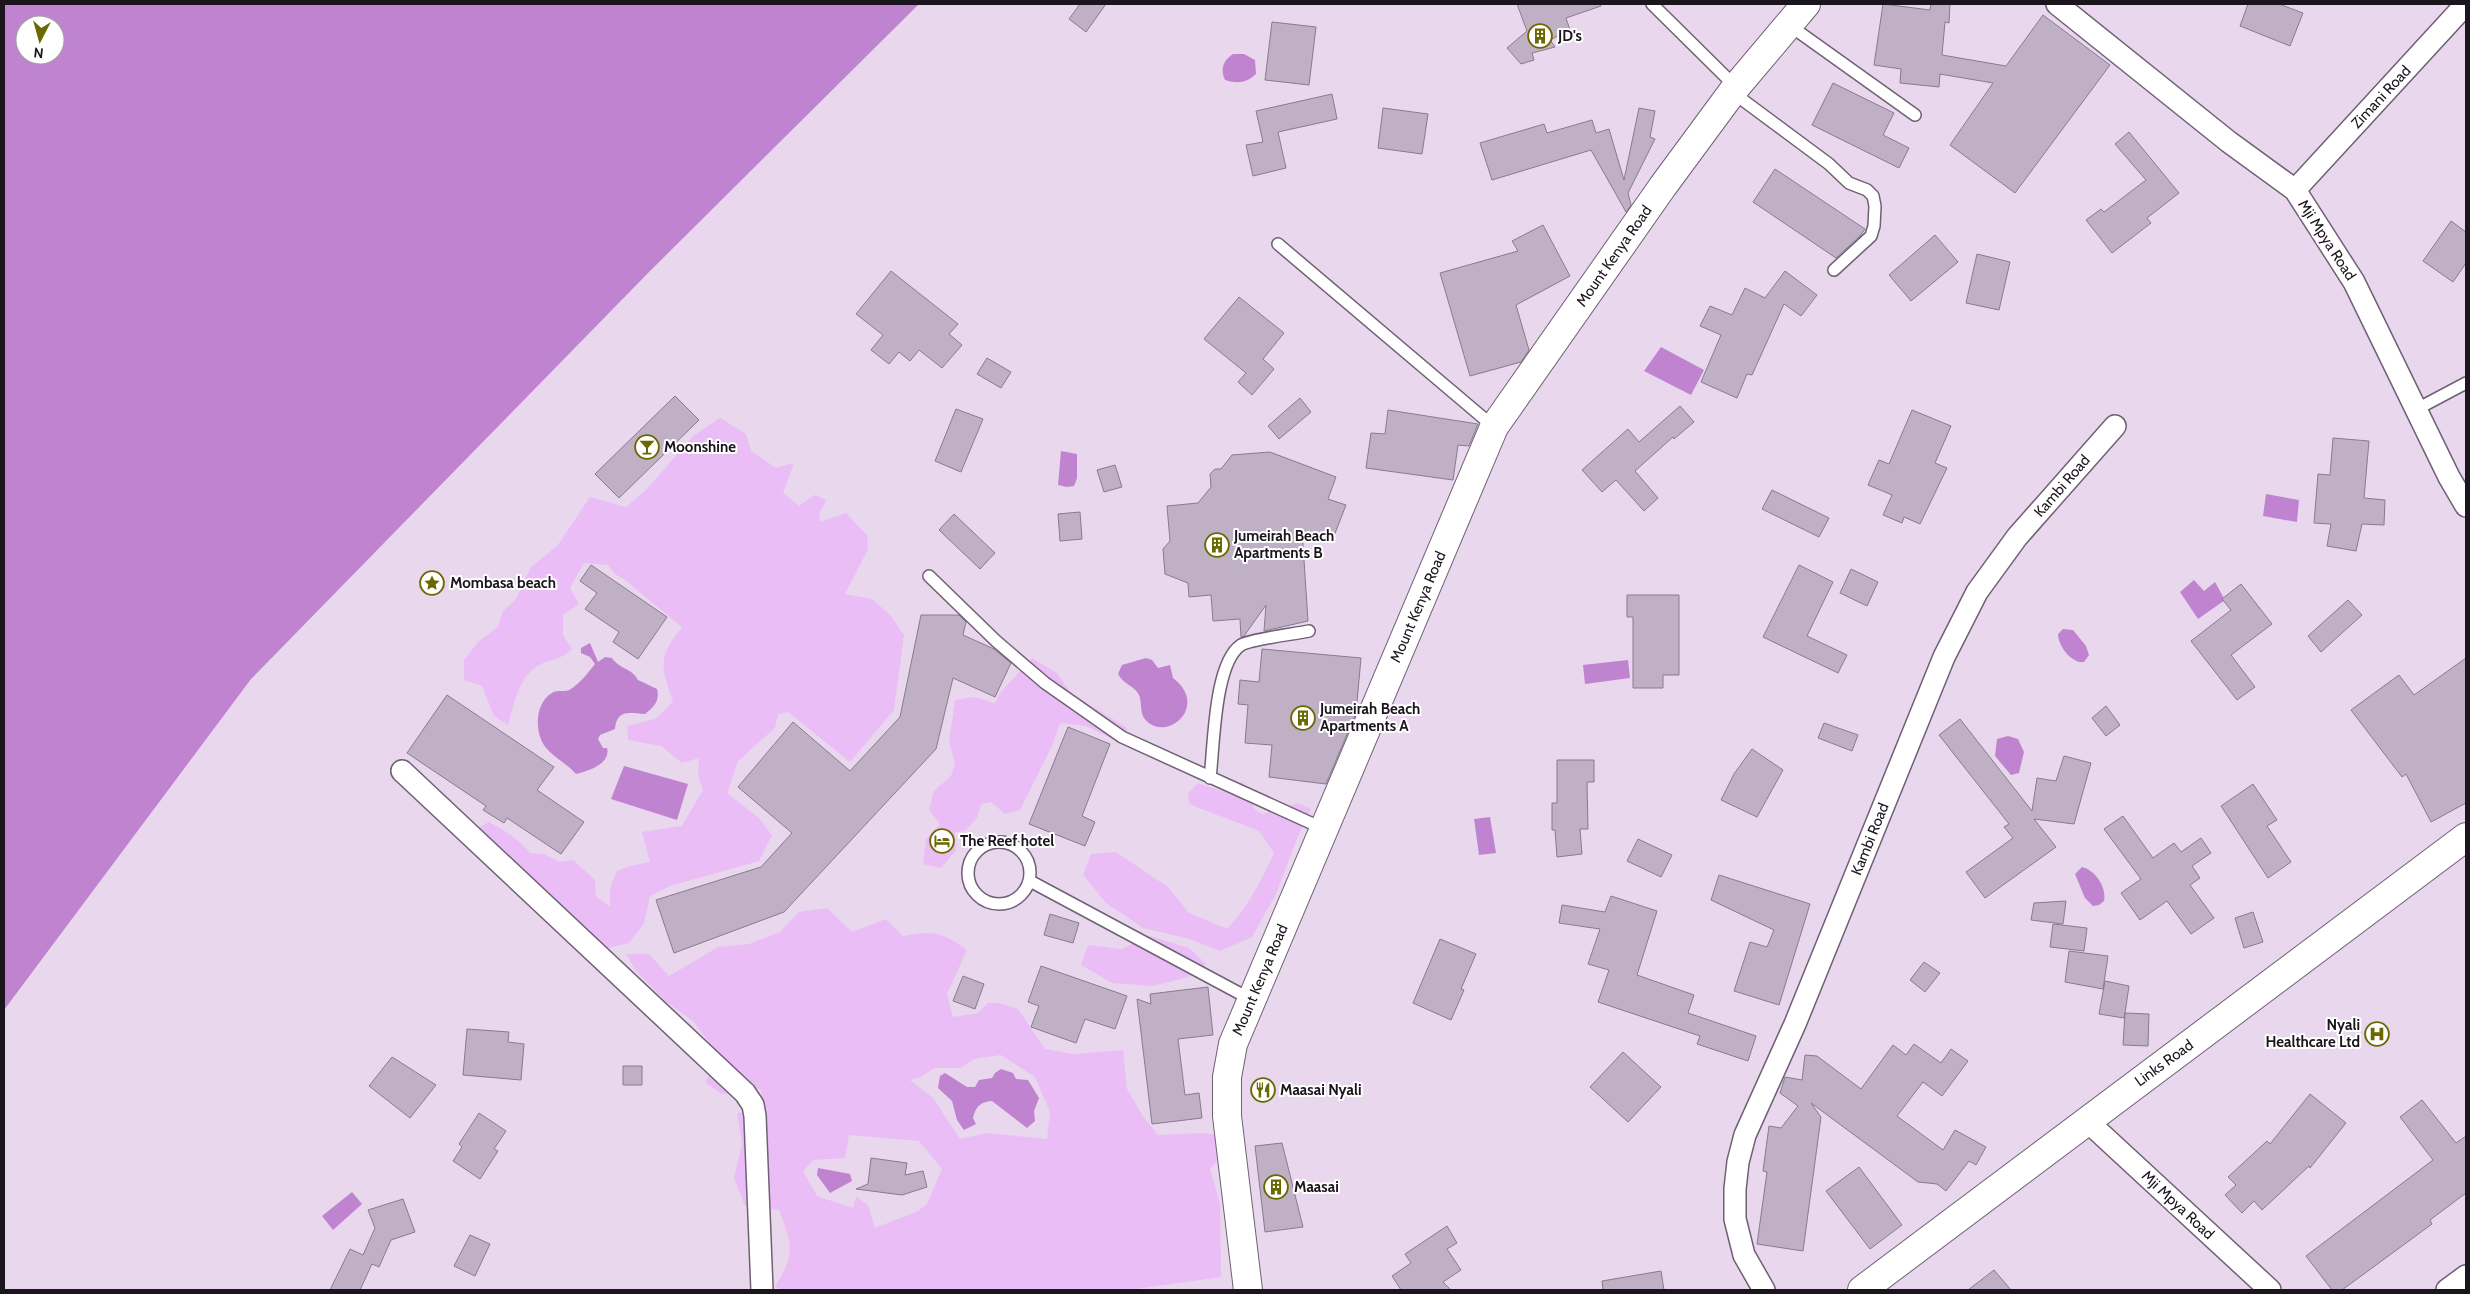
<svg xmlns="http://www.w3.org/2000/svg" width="2470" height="1294" font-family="Cabin,sans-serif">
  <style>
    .green { fill: #eabdf7; fill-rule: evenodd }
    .water { fill: #bf83d0; fill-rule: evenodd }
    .building { fill: #c0b0c5; stroke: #897a8e }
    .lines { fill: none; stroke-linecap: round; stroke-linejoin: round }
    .service-casing { stroke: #6f6074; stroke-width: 14 }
    .minor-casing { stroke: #6f6074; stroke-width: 24 }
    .secondary-casing { stroke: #6f6074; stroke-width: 30 }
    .service { stroke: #fff; stroke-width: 11 }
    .minor { stroke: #fff; stroke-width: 21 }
    .secondary { stroke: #fff; stroke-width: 28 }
    .labels { text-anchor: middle; stroke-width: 4; stroke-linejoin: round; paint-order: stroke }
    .poi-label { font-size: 15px; font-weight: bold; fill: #1b151d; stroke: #fff; text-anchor: start }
    .street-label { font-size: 15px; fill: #1b151d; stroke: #fff }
  </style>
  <rect width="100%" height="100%" fill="#e9d7ee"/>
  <!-- green -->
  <path class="green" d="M720,418L746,434L751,451L776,468L794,463L783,493L799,506L815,495L826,500L819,515L820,522L846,513L867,535L868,549L845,594L872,599L891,616L904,635L894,710L850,762L788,712L778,714L775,728L738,761L727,793L759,818L772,835L759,861L670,886L650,896L644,924L629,943L608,948L584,930L565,909L544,896L478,828L489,822C505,831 518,838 530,853L544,854L559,862L573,860L595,880L596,896L610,907V888L617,871L630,866L650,862L642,832L682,826L703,790L698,775L699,758L682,763L661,746L628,740L627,726L655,719L673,702C661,665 657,659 682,627L625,580L615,574L608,565L584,563L570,588L579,604L563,615V635L572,649C563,659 552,659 541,664C519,674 514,705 508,725L494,716L482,686L464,680V660L479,641L498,627L503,611L516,599L531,567L558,545L590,497L626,507L646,490L693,436Z
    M1032,658L1057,673L1071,693L1127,728V746L1086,726L1060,723L1052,746L1020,810L1005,814L991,802L981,804L977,818L965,831L955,832L956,850L941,868L923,864L926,839L940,824L929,810L934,791L951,776L955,763L949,742L955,700L973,697L995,703L1000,693Z
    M1243,782L1255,810L1263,814L1298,803L1311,809L1298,836L1276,894L1252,937L1220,951L1190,939L1143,928L1106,903L1083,875L1091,854L1116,852L1168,887L1189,913L1227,929C1248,907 1261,881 1274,853L1259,831L1189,804L1188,793L1198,783L1222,791Z
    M827,908L852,932L886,919L903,936C932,931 942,931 967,950L947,994L953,1017L978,1013L988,1003H999L1018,1009L1045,1049L1073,1054L1123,1050L1127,1089L1143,1116L1158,1135L1202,1133L1220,1135L1219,1159L1210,1169L1220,1204L1221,1277L1128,1290H784L775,1287C796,1253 792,1245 779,1210L745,1206L734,1178L742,1144L737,1113L762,1109L761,1089L722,1094L705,1082L720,1057L693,1021L665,1001L636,971L626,954H649L669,976L718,947L749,944L780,932L799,912ZM1001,1055L1035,1077L1050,1112L1047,1139L987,1133L960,1139L933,1098L910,1080L921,1077L934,1068H960L974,1059ZM849,1135L919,1141L942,1169L927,1204L918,1211L875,1228L868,1205L856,1197L853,1208L817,1196L803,1171L813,1160L845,1158Z
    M1150,936L1189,948L1206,964L1188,977L1153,986L1112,983L1081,965L1088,945L1121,949Z"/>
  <!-- water -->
  <path class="water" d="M4,4H919L649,272L251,679L4,1010ZM25,25H55V55H25Z
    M1233,54H1244L1255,60L1256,74C1246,83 1238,84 1225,80C1220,69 1223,61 1233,54Z
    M1661,347L1704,370L1691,395L1644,371Z
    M1061,451L1077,454V478L1074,486L1067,487L1058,485Z
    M2266,494L2299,500L2297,522L2263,516Z
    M2194,580L2204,591L2215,582L2225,600L2198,619L2180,592Z
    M2063,629L2073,630L2086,646L2089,655L2084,662C2072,664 2058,646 2058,634Z
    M590,643L598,662L605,657L612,658C619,669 632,668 638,680L657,689C660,701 654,707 645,714C629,713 617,709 615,729L600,735L598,739L603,748H607C611,764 588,771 576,774C567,764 555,758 547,749C534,735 534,703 552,693C558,689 565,693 571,689C580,683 588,673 595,664L590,657L581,653V648Z
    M1146,658L1152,660L1158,668L1170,665L1173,678C1211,707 1164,745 1144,718C1140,712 1142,702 1139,695C1135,686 1124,685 1118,674L1122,665Z
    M1628,660L1630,678L1585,684L1583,665Z
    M2008,736L2018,739L2024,752L2019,773L2011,775L1995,756L1997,739Z
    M624,766L688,784L677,820L611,799Z
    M1490,817L1496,853L1479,855L1474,819Z
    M2082,867C2095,870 2107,887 2104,901L2099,905L2093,906L2085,898L2075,874Z
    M1001,1069L1013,1073L1016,1079L1028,1080L1039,1098L1034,1111L1035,1121L1027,1128L992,1101C980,1102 976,1106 973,1118L976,1124L964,1130L957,1120L952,1101L938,1088L940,1076L945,1073L967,1087H975L979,1080L992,1078L995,1073Z
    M818,1168L850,1174L852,1181L830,1193L817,1175Z
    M352,1192L362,1204L333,1230L322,1216Z"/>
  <!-- building -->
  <path class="building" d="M1080,4H1106L1086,32L1069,19Z
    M1517,4H1600L1601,6L1566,18L1570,30L1550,40L1555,47L1532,53L1534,60L1521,64L1507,48L1527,31Z
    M1883,4L1930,10L1931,4H1950L1949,23L1945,22L1942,55L2006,66L2043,15L2110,65L2015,193L1950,145L1993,83L1940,74L1939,87L1900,83L1901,69L1874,65Z
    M2248,4H2279L2303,13L2290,46L2240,26Z
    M1272,22L1316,27L1309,85L1265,80Z
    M1833,83L1894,113L1883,135L1909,148L1899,168L1812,125Z
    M1332,94L1337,119L1278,132L1286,168L1253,176L1246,145L1263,142L1256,111Z
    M1383,108L1428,114L1422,154L1378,148Z
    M1639,108L1655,111L1650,137L1655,139L1628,193L1631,205L1626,212L1591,150L1492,180L1480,143L1544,124L1547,133L1592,120L1596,133L1609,129L1624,180Z
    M2129,132L2179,193L2147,218L2151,223L2112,253L2086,220L2101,209L2104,212L2146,180L2115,144Z
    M1775,169L1865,229L1860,236L1836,258L1753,202Z
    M2451,221L2466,232V263L2453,282L2423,261Z
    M1543,225L1570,276L1516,305L1529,350L1521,362L1470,376L1440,273L1518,251L1512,241Z
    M1935,235L1958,262L1911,301L1889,275Z
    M1977,254L2010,262L1999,310L1966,303Z
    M891,271L958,324L949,334L962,345L942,368L919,350L910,361L899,352L889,364L871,350L883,335L856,314Z
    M1785,271L1817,295L1801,316L1784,304L1752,375L1747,374L1737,398L1701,382L1721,335L1700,326L1710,306L1732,315L1745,288L1765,298Z
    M1239,297L1284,333L1263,359L1274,369L1252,395L1238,382L1246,373L1204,339Z
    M987,358L1011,372L1001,388L977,374Z
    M675,396L699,420L619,498L595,474Z
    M1300,398L1311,412L1279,439L1268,426Z
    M1680,406L1694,422L1674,439L1673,437L1635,471L1658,498L1644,511L1616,480L1602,492L1582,470L1628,429L1639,442Z
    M956,409L983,419L961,472L935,461Z
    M1388,410L1478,424L1469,446L1458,445L1453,480L1366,468L1371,433L1385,434Z
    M1912,410L1951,426L1935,463L1947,468L1920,524L1904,517L1902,523L1883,515L1892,495L1868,485L1879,460L1889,464Z
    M2333,438L2369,441L2364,498L2385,500L2384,525L2362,524L2356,551L2327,546L2331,524L2314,523L2318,474L2330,475Z
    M1270,452L1336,477L1328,499L1346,505L1332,541L1302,530L1308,621L1264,631L1266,605L1244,636L1241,637L1240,619L1213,621L1211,595L1189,597L1188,583L1165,574L1163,549L1170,541L1167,506L1198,503L1211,487L1210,474L1215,469H1221L1232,455Z
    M1115,465L1122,487L1104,492L1097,470Z
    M1772,490L1829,518L1819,537L1762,509Z
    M1080,512L1082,539L1060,541L1058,514Z
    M954,514L995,553L980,569L939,530Z
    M591,565L667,617L638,659L613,642L619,632L585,609L597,593L580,581Z
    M1799,565L1833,582L1807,636L1847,655L1838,673L1763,637Z
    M1851,569L1878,582L1867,606L1840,593Z
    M2241,584L2272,624L2231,655L2255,687L2237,700L2191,641L2231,610L2222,599Z
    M1627,595H1679V675H1663V688H1633V617H1627Z
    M2348,600L2362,615L2321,652L2308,636Z
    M921,615H959L966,622L963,635L994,649L1011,663L995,697L953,678L936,749L784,912L674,953L656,900L761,867L792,833L738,787L793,722L850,771L900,717Z
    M1262,649L1361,658L1356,713L1326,784L1269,777L1272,745L1245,743L1248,705L1238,704L1240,680L1259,682Z
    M2466,658V803L2431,822L2406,774L2402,777L2351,710L2399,675L2414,695Z
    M447,695L554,767L537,790L584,822L561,854L507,818L504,823L483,810L486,806L407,753Z
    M2106,706L2120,725L2106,736L2092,718Z
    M1960,719L2032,811L2037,778L2056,781L2064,756L2091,763L2074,824L2034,819L2056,847L1985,898L1966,872L2013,838L2004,827L2009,824L1939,735Z
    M1824,723L1858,735L1852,751L1818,738Z
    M1068,727L1110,744L1082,816L1095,822L1085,846L1029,824Z
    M1752,749L1783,770L1757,817L1721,800L1734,774Z
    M1557,760H1594V782H1587L1588,829H1580L1582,854L1557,857L1555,830H1552V803H1557Z
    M2253,784L2277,820L2267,826L2291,862L2268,878L2221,806Z
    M2123,816L2153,858L2174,843L2181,852L2201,838L2211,853L2192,866L2200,878L2190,885L2214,918L2191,934L2167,901L2140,920L2121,893L2141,879L2104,829Z
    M1638,839L1672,855L1661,877L1627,861Z
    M1719,875L1810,904L1779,1005L1734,991L1750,942L1767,947L1774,930L1711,900Z
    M1611,896L1657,911L1637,975L1694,995L1688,1013L1756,1036L1748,1061L1697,1044L1700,1036L1598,1002L1609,970L1588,964L1600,929L1559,923L1562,905L1605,912Z
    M2066,901L2063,924L2031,920L2034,903Z
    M2253,912L2263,942L2244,948L2235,918Z
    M1050,914L1079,923L1073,943L1044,935Z
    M2053,924L2087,928L2084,951L2050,947Z
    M1440,939L1476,954L1461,989L1464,990L1451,1020L1413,1003Z
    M2069,951L2108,956L2103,989L2065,982Z
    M1924,962L1940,973L1925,992L1910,980Z
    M1041,966L1127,996L1115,1029L1085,1019L1076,1043L1031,1027L1039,1006L1028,1002Z
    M963,976L984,984L975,1009L953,1001Z
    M2105,981L2129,986L2125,1013L2149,1014L2148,1046L2123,1045L2125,1013L2124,1018L2099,1014Z
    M1208,987L1213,1035L1178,1039L1185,1095L1199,1093L1202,1118L1152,1124L1137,999L1151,1004L1150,994Z
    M467,1029L509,1032L508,1042L524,1044L521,1080L463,1075Z
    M1914,1044L1941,1063L1951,1049L1968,1061L1942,1096L1923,1082L1897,1116L1943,1150L1955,1130L1986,1147L1976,1165L1969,1161L1946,1191L1937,1184L1918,1182L1811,1103L1821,1117L1803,1251L1757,1244L1767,1172L1763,1171L1769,1126L1781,1128L1798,1106L1780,1093L1785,1077L1802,1080L1805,1055L1817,1056L1861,1089L1893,1045L1906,1055Z
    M1623,1052L1661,1087L1628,1122L1590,1087Z
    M392,1057L436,1085L410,1118L369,1086Z
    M623,1066H642V1085H623Z
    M2310,1094L2346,1123L2310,1168L2309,1166L2262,1210L2254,1201L2242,1213L2225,1195L2236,1185L2228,1177L2267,1141L2270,1144Z
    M2422,1100L2456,1143L2466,1136V1193L2430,1220L2432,1224L2342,1290H2332L2306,1256L2433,1160L2400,1117Z
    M479,1113L506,1131L494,1149L498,1151L480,1179L453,1161L462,1147L459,1144Z
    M1282,1143L1303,1227L1265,1232L1255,1146Z
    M871,1158L907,1163L905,1175L923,1171L927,1187L902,1195L856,1189L868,1184Z
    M1859,1167L1902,1225L1870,1249L1826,1191Z
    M403,1199L415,1232L391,1240L379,1267L372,1264L360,1290H330L350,1249L363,1255L375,1228L368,1210Z
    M1447,1226L1457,1243L1447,1249L1461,1270L1443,1282L1451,1290H1401L1392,1276L1411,1263L1405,1254Z
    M470,1235L490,1244L475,1276L454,1266Z
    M1994,1270L2011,1290H1968Z
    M1661,1271L1664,1290H1603L1602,1281Z"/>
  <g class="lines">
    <!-- service casing -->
    <g class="service-casing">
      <path id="service" d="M1652,4L1736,87
        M1789,25L1915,115
        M1732,92L1829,164L1849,183L1867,190L1873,196L1875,206L1874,226L1871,236L1834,270
        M1278,244L1494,427
        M2417,409L2466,383
        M929,576L996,641L1045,683L1122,737L1324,829
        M1210,778C1214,746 1214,663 1241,645C1251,639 1295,634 1309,631
        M968 873a31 31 0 1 1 62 0a31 31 0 1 1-62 0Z
        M1030,881L1252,1000"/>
    </g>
    <!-- minor casing -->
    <g class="minor-casing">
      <path id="minor" d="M2057,4L2229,142L2295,190L2354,282L2449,477L2466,506
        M2295,190L2466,4
        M402,771L745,1093L753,1105L755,1116L762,1290
        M2086,1120L2270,1290
        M1764,1290L1744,1255L1735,1219V1189L1738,1162L1745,1135L1795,1024L1944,657L1977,592L2017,537L2115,426
        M2447,1290L2466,1276"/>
    </g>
    <!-- secondary casing -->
    <g class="secondary-casing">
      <path id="secondary" d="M1248,1290L1227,1116V1077L1233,1044L1494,427L1663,186L1736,87L1806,4
        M1862,1290L2466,837"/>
    </g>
    <!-- service -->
    <use href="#service" class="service"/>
    <!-- minor -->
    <use href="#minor" class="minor"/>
    <!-- secondary -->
    <use href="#secondary" class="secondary"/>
  </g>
  <!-- icons -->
  <defs>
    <g id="building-ring" transform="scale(1.25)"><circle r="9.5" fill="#fff" stroke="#6a6801" stroke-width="1.5"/><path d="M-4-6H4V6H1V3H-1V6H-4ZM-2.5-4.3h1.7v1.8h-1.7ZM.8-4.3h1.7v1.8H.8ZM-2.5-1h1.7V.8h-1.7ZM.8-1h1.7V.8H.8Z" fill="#6a6801"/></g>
    <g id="bar-ring" transform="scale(1.25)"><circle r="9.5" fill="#fff" stroke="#6a6801" stroke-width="1.5"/><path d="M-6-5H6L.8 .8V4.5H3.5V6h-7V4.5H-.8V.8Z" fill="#6a6801"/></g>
    <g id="sight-ring" transform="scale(1.25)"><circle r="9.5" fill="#fff" stroke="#6a6801" stroke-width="1.5"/><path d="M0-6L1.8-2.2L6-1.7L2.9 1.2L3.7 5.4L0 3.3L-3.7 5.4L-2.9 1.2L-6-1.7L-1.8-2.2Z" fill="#6a6801"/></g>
    <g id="hotel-ring" transform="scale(1.25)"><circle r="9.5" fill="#fff" stroke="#6a6801" stroke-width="1.5"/><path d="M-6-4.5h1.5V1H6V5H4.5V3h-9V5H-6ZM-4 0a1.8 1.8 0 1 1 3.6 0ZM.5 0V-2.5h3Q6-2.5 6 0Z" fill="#6a6801"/></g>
    <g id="hospital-ring" transform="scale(1.25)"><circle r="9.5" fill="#fff" stroke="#6a6801" stroke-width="1.5"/><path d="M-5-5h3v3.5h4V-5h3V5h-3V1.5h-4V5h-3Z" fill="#6a6801"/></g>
    <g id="restaurant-ring" transform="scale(1.25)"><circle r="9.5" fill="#fff" stroke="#6a6801" stroke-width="1.5"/><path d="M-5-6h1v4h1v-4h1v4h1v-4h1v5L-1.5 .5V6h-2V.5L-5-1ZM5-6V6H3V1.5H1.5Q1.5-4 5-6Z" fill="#6a6801"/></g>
  </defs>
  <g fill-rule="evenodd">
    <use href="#building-ring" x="1540" y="36"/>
    <use href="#bar-ring" x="647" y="447"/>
    <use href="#building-ring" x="1217" y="545"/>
    <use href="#sight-ring" x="432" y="583"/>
    <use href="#building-ring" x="1303" y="718"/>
    <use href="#hotel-ring" x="942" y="841"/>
    <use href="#hospital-ring" x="2377" y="1034"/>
    <use href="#restaurant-ring" x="1263" y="1090"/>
    <use href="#building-ring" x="1276" y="1187"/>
  </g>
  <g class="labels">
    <!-- poi labels -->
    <g class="poi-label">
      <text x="1558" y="41">JD's</text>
      <text x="664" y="452">Moonshine</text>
      <text x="1234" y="541">Jumeirah Beach<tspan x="1234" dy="17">Apartments B</tspan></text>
      <text x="450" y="588">Mombasa beach</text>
      <text x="1320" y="714">Jumeirah Beach<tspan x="1320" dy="17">Apartments A</tspan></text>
      <text x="960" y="846">The Reef hotel</text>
      <text x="2360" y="1030" text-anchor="end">Nyali<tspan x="2360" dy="17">Healthcare Ltd</tspan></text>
      <text x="1280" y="1095">Maasai Nyali</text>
      <text x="1294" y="1192">Maasai</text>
    </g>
    <!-- street labels -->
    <g class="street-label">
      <text transform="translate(2381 97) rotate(-47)" y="5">Zimani Road</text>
      <text transform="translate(2327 240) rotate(57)" y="5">Mji Mpya Road</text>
      <text transform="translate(1614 256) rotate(-55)" y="5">Mount Kenya Road</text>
      <text transform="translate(2062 486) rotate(-49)" y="5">Kambi Road</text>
      <text transform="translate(1418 607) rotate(-67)" y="5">Mount Kenya Road</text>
      <text transform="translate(1870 839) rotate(-68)" y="5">Kambi Road</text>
      <text transform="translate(1260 980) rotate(-67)" y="5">Mount Kenya Road</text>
      <text transform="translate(2164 1063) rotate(-36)" y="5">Links Road</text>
      <text transform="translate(2178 1205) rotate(43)" y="5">Mji Mpya Road</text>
    </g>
  </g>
  <!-- border -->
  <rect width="2470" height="1294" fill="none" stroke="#1b151d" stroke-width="10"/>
  <!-- north arrow -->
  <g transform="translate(40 40) rotate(186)"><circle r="24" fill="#ffffff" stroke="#a4a1a5"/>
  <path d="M0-4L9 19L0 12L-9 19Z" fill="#6a6801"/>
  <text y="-8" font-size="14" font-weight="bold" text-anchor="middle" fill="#1b151d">N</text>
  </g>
</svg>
